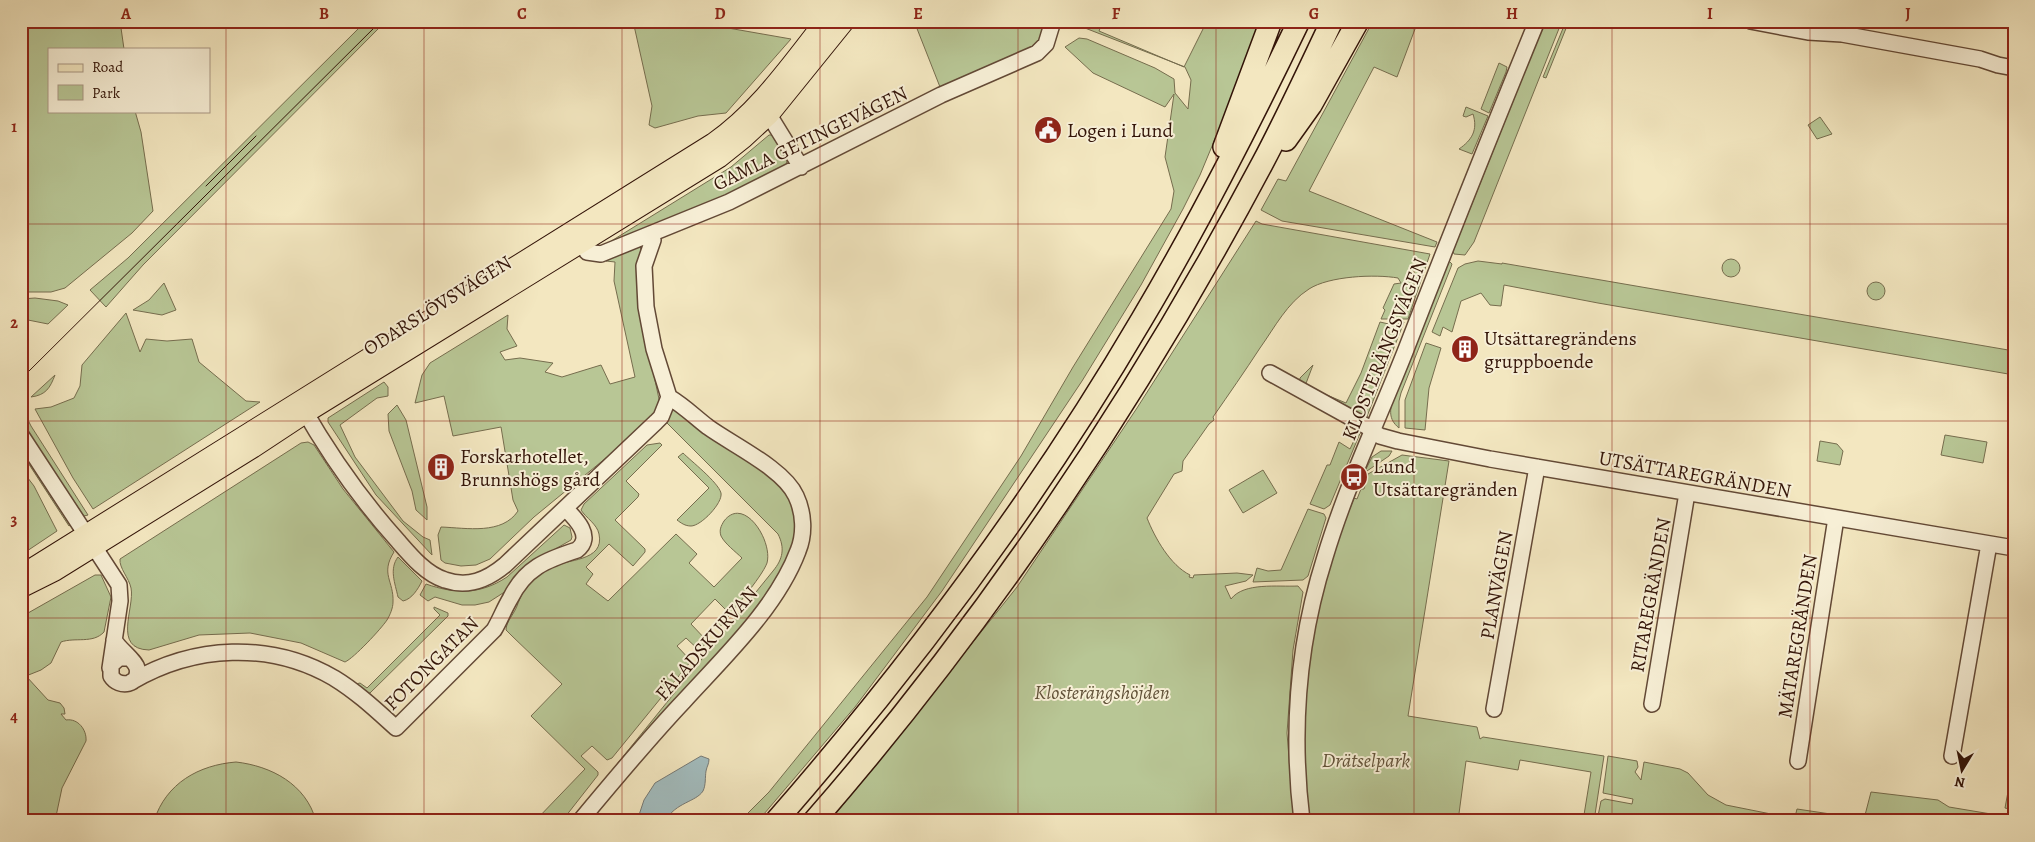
<svg xmlns="http://www.w3.org/2000/svg" width="2035" height="842" font-family="Alegreya,serif">
  <style>
    .green { fill: #b8c695; stroke: #766d4e }
    .water { fill: #a2bcbe; stroke: #767975 }
    .lines { fill: none; stroke-linecap: round; stroke-linejoin: round }
    .minor-casing { stroke: #634936; stroke-width: 18 }
    .major-casing { stroke: #331408; stroke-width: 21 }
    .highway-casing { stroke: #331408; stroke-width: 24 }
    .minor { stroke: #f7efd6; stroke-width: 15 }
    .major { stroke: #f3e7c0; stroke-width: 19 }
    .highway { stroke: #f3e7c0; stroke-width: 21 }
    .tram { stroke: #331408; stroke-width: 1 }
    .grid { fill: none; stroke: #8f2418; stroke-width: 1; stroke-opacity: 0.55 }
    .labels { text-anchor: middle; stroke-width: 4; stroke-linejoin: round; paint-order: stroke }
    .poi-label { font-size: 20px; fill: #331408; stroke: #f7efd6; text-anchor: start }
    .street-label { font-size: 20px; fill: #331408; stroke: #f7efd6 }
    .park-label { font-size: 20px; font-style: italic; fill: #625239; stroke: #f7efd6 }
    .neatline { fill: none; stroke: #8f2418; stroke-width: 2 }
    .grid-label { font-size: 16px; text-anchor: middle; font-weight: bold; fill: #8f2418 }
  </style>
  <rect width="100%" height="100%" fill="#f3e7c0"/>
  <filter id="stains"><feTurbulence type="fractalNoise" baseFrequency=".004" numOctaves="4"/><feColorMatrix values="0 0 0 0 .2 0 0 0 0 .09 0 0 0 0 .02 0 0 0 .5 -.17"/></filter>
  <radialGradient id="worn" r=".72"><stop offset=".6" stop-color="#630" stop-opacity="0"/><stop offset="1" stop-color="#630" stop-opacity=".3"/></radialGradient>
  <!-- green -->
  <path class="green" d="M21,21H120L124,49H49V111H135L141,132L153,211L132,233L65,288L51,292H29L21,295Z
    M366,21H386L143,265L106,307L90,290L128,258Z
    M633,21H688L791,39L726,113L698,116L655,128L649,125L652,106Z
    M914,21H1047L1042,37L1030,48L940,87Z
    M1067,21H1103L1099,31L1184,67L1207,21H1264L1200,175L1183,209L1141,285L1082,381L942,591L855,707L758,821H740L769,792L927,597L1021,456L1073,367L1171,209L1174,191L1165,157L1174,94L1165,107L1093,73L1065,47L1079,38L1087,39L1155,68L1174,79L1175,93L1188,109L1191,80L1185,67Z
    M1373,21H1418L1397,77L1374,67L1309,191L1437,242L1435,247L1282,221L1261,210L1278,179L1286,181Z
    M1545,21H1562L1474,242L1465,255L1454,254L1453,251Z
    M1566,21H1569L1546,78L1543,77Z
    M1499,63L1507,67L1506,72L1489,113L1481,109Z
    M1466,107L1488,116L1472,154L1459,149C1472,140 1478,130 1473,114L1466,117L1463,116Z
    M1820,117L1832,134L1817,139L1808,125Z
    M769,135H772L787,160L786,167L729,194L600,248L731,167Z
    M1256,221L1262,224L1430,254L1408,319H1381L1385,310L1383,308L1394,284L1401,283L1398,278C1375,274 1329,276 1309,289C1287,303 1275,327 1260,348C1245,371 1229,394 1213,417L1214,420L1209,424L1183,461L1182,471L1174,474L1147,518C1155,538 1170,565 1190,575L1189,577L1193,578L1194,575L1237,573L1253,575L1246,581L1225,586L1231,599C1244,582 1278,587 1298,586L1303,592L1293,650L1287,733L1294,821H830L1017,587L1137,408Z
    M636,247H640L642,252L647,343L659,399L658,410L640,430L534,517L490,559L476,565L461,566L445,563L441,560L438,535L441,527C467,528 502,535 518,511L513,500L501,427L453,436L444,396L415,403L422,375L430,363L508,315L507,329L517,346L500,352L505,360L520,358L553,363L545,372L562,377L601,365L610,384L635,377L614,281L615,262L606,261Z
    M1722 268a9 9 0 1 1 18 0a9 9 0 1 1-18 0Z
    M1449,261L1452,264L1451,267L1401,393L1399,401V428C1388,419 1390,410 1393,398Z
    M1478,261L1502,264V263L2014,351V375L1598,303L1504,285L1501,306L1490,305L1481,293L1461,301L1452,332L1443,327L1440,336L1432,332L1458,268L1465,264Z
    M1867 291a9 9 0 1 1 18 0a9 9 0 1 1-18 0Z
    M164,283L176,310L162,315L133,310L149,300Z
    M35,298L58,301L68,305L48,324L28,320L21,321V299Z
    M126,313L140,352L146,339L167,341L192,339L199,362L246,401L260,402L93,509L73,478L35,409L51,407L74,398L80,386L82,365Z
    M1380,322L1393,325L1404,322L1366,419L1299,385L1300,378L1313,365L1305,386L1346,403L1361,373Z
    M1426,343L1441,348L1429,388L1425,430L1405,428V400Z
    M55,375C50,388 46,395 31,397Z
    M384,382L388,387V396L377,398L340,425L355,457L403,521L423,537L430,540L432,555L376,495L328,422V418Z
    M397,405L406,420L427,507V520L416,510L412,491L389,431L388,414Z
    M21,406L31,426L88,515L84,516L21,424Z
    M676,410L780,481L793,499L797,536L786,568L742,633L577,821H571L773,571C783,559 785,548 778,534L665,421L670,411Z
    M1359,430L1361,431L1330,505L1324,509L1310,504L1327,465H1330L1339,442L1350,449Z
    M1945,435L1987,442L1983,463L1941,455Z
    M1820,441L1837,444L1843,451L1840,465L1817,461Z
    M21,442L72,524L69,526L21,452Z
    M308,442L314,445L343,489L394,552C380,574 394,581 393,602C393,608 390,615 387,620C381,629 354,658 345,662L301,643L250,633L199,635L149,650C112,649 135,608 131,588C129,578 119,568 120,559L301,443Z
    M660,443L662,445L626,481L639,494L638,497L615,520L645,549V552L633,566L609,544L586,567L593,574L586,584L608,601L676,534L697,554L689,563L714,587L742,558C736,552 725,544 721,536C719,530 721,526 724,521C744,495 773,541 767,563C762,577 730,614 719,628L715,624L728,612L715,599L691,624L707,641L700,651L686,638L677,646L691,661L612,758L607,760L592,746L581,756L598,772V775L562,821H535L585,769L531,716L562,684L512,636L506,630C506,622 514,614 517,606C524,587 531,576 551,567C566,559 605,562 599,534C597,524 586,518 581,510L584,504L647,445Z
    M1381,451H1392L1389,456L1364,473L1372,457Z
    M683,453C691,461 718,482 721,493C723,503 701,526 691,526C685,526 681,523 677,520L709,488L678,457Z
    M1402,455L1449,461L1408,716L1477,727L1480,739L1483,737L1604,756L1594,821H1583L1591,772L1520,760L1518,770L1466,761L1458,821H1308C1302,763 1301,703 1310,645C1318,595 1335,545 1354,498L1357,499L1361,489H1364L1368,474Z
    M21,469L34,486L57,531L21,555Z
    M1263,470L1277,493L1243,513L1229,490Z
    M1308,509L1324,514L1326,518L1308,576L1303,580L1253,582L1257,568L1268,571L1281,570Z
    M564,525L570,528L572,537L571,540L536,560L503,593L489,602L475,605H462L435,597L428,601L420,595L426,584C455,594 480,595 507,577Z
    M398,557L422,581C418,589 412,599 403,601L398,597C395,583 389,569 398,557Z
    M95,575H101L111,597L104,632C93,644 75,637 61,642L51,663L41,670L26,676L48,700L60,703L64,708L65,714H61L66,720C78,718 87,730 86,741L62,788L55,821H21V617Z
    M434,607L448,613V616L370,693L364,694L356,687V684L360,683L367,688L440,615L434,609Z
    M1608,756L1637,761L1638,767L1635,772L1641,780L1644,762L1680,769L1688,773L1708,795L1726,805L1786,817V821H1597L1601,801L1605,799L1632,804L1633,799L1603,793Z
    M2014,759V810L2005,808Z
    M236,762C271,766 306,784 316,821H154C166,783 199,765 236,762Z
    M1871,792L1938,800L1949,807L2009,817L2014,815V821H1794L1797,809L1864,819Z"/>
  <!-- water -->
  <path class="water" d="M701,756L709,759C709,764 707,766 706,771C705,777 706,785 703,791C696,802 676,802 665,821H637L644,800L655,783Z"/>
  <g class="lines">
    <!-- minor casing -->
    <g class="minor-casing">
      <path id="minor" d="M1750,21L1808,32L1842,34L1980,59L1998,65L2014,68
        M761,109L769,115L801,167
        M587,252L601,254L729,202L941,95L1037,53L1046,44L1053,21
        M1270,373L1366,426L1380,436L1398,441L1490,459L2014,548
        M301,405C329,454 361,500 398,541C411,556 426,574 445,580C468,588 487,580 505,565L656,422L661,417L669,397
        M21,435L119,585L120,601L110,668
        M114,640C119,649 135,660 137,668C141,685 119,689 111,676V665L119,658H129
        M131,682C194,645 270,641 334,678C357,692 376,710 396,728L494,630C500,620 504,609 510,599C525,568 546,560 577,550C594,537 576,519 565,508
        M1652,704L1687,493
        M1494,709L1537,467
        M1952,756L1989,544
        M1798,761L1836,518
        M580,821C614,780 648,739 684,701C724,657 777,607 798,551C805,534 804,513 796,496C784,469 733,445 708,427C695,417 684,406 669,397L654,349L646,307L644,266L653,240L651,235
        M1302,821C1291,732 1298,642 1325,557C1346,487 1378,420 1405,352C1448,241 1492,131 1537,21"/>
    </g>
    <!-- major casing -->
    <g class="major-casing">
      <path id="major" d="M21,575L713,143C759,111 791,64 825,21
        M21,588L55,571L253,448L306,413L719,158L744,138L769,115L845,21"/>
    </g>
    <!-- highway casing -->
    <g class="highway-casing">
      <path id="highway" d="M1286,140L1311,105L1358,21
        M1224,147L1271,21
        M776,821C912,665 1037,498 1142,319C1199,223 1250,123 1299,21
        M814,821C989,620 1137,399 1262,164C1287,117 1309,69 1332,21"/>
    </g>
    <!-- minor -->
    <use href="#minor" class="minor"/>
    <!-- major -->
    <use href="#major" class="major"/>
    <!-- highway -->
    <use href="#highway" class="highway"/>
    <!-- tram -->
    <path class="tram" d="M206,186L256,136
      M21,379L381,21"/>
  </g>
  <!-- grid -->
  <path class="grid" d="M226,21V821M424,21V821M622,21V821M820,21V821M1018,21V821M1216,21V821M1414,21V821M1612,21V821M1810,21V821M21,224H2014M21,421H2014M21,618H2014"/>
  <!-- icons -->
  <defs>
    <g id="civic-disc" transform="scale(1.4375)"><circle r="9.5" fill="#8f2418" stroke="#f7efd6"/><path d="M-.6-6.5H3V-4.5H.6V-3L4-1V1h2V6H-6V1h2V-1L-.6-3ZM-1.2 2.5V6h2.4V2.5Z" fill="#fff"/></g>
    <g id="building-disc" transform="scale(1.4375)"><circle r="9.5" fill="#8f2418" stroke="#f7efd6"/><path d="M-4-6H4V6H1V3H-1V6H-4ZM-2.5-4.3h1.7v1.8h-1.7ZM.8-4.3h1.7v1.8H.8ZM-2.5-1h1.7V.8h-1.7ZM.8-1h1.7V.8H.8Z" fill="#fff"/></g>
    <g id="bus-disc" transform="scale(1.4375)"><circle r="9.5" fill="#8f2418" stroke="#f7efd6"/><path d="M-5-6H5V4H4V6H2V4H-2V6H-4V4H-5ZM-3.5-4V0h7V-4ZM-3.5 1.2v1.5H-2V1.2ZM2 1.2v1.5H3.5V1.2Z" fill="#fff"/></g>
  </defs>
  <g fill-rule="evenodd">
    <use href="#civic-disc" x="1048" y="130"/>
    <use href="#building-disc" x="1465" y="349"/>
    <use href="#building-disc" x="441" y="467"/>
    <use href="#bus-disc" x="1354" y="477"/>
  </g>
  <g class="labels">
    <!-- poi labels -->
    <g class="poi-label">
      <text x="1067" y="137">Logen i Lund</text>
      <text x="1484" y="345">Utsättaregrändens<tspan x="1484" dy="23">gruppboende</tspan></text>
      <text x="460" y="463">Forskarhotellet,<tspan x="460" dy="23">Brunnshögs gård</tspan></text>
      <text x="1373" y="473">Lund<tspan x="1373" dy="23">Utsättaregränden</tspan></text>
    </g>
    <!-- street labels -->
    <g class="street-label">
      <text transform="translate(810 138) rotate(-26)" y="7">GAMLA GETINGEVÄGEN</text>
      <text transform="translate(437 305) rotate(-32)" y="7">ODARSLÖVSVÄGEN</text>
      <text transform="translate(1384 349) rotate(-68)" y="7">KLOSTERÄNGSVÄGEN</text>
      <text transform="translate(1695 474) rotate(10)" y="7">UTSÄTTAREGRÄNDEN</text>
      <text transform="translate(1496 585) rotate(-80)" y="7">PLANVÄGEN</text>
      <text transform="translate(1650 595) rotate(-80)" y="7">RITAREGRÄNDEN</text>
      <text transform="translate(1797 636) rotate(-81)" y="7">MÄTAREGRÄNDEN</text>
      <text transform="translate(706 643) rotate(-49)" y="7">FÄLADSKURVAN</text>
      <text transform="translate(431 663) rotate(-45)" y="7">FOTONGATAN</text>
    </g>
    <!-- park labels -->
    <g class="park-label">
      <text x="1102" y="699">Klosterängshöjden</text>
      <text x="1366" y="767">Drätselpark</text>
    </g>
  </g>
  <!-- margin -->
  <rect width="2035" height="842" fill="none" stroke="#f3e7c0" stroke-width="55"/>
  <!-- legend -->
  <rect x="48" y="48" width="162" height="65" fill="#f7efd6" stroke="#a99784"/>
  <rect x="58" y="64" width="25" height="8" fill="#f3e7c0" stroke="#a99784"/>
  <text x="92" y="72" font-size="15" fill="#331408">Road</text>
  <rect x="58" y="85" width="25" height="15" fill="#b8c695" stroke="#a99784"/>
  <text x="92" y="98" font-size="15" fill="#331408">Park</text>
  <!-- north arrow -->
  <g transform="translate(1962 770) rotate(190)" stroke="#f7efd6" stroke-width="4" paint-order="stroke">
  <path d="M0-4L9 19L0 12L-9 19Z" fill="#331408"/>
  <text y="-8" font-size="14" font-weight="bold" text-anchor="middle" fill="#331408">N</text>
  </g>
  <rect x="28" y="28" width="1980" height="786" class="neatline"/>
  <g class="grid-label">
    <text x="126" y="19">A</text>
    <text x="324" y="19">B</text>
    <text x="522" y="19">C</text>
    <text x="720" y="19">D</text>
    <text x="918" y="19">E</text>
    <text x="1116" y="19">F</text>
    <text x="1314" y="19">G</text>
    <text x="1512" y="19">H</text>
    <text x="1710" y="19">I</text>
    <text x="1908" y="19">J</text>
    <text x="14" y="132">1</text>
    <text x="14" y="328">2</text>
    <text x="14" y="525">3</text>
    <text x="14" y="722">4</text>
  </g>
  <rect width="100%" height="100%" filter="url(#stains)"/>
  <rect width="100%" height="100%" fill="url(#worn)"/>
</svg>
